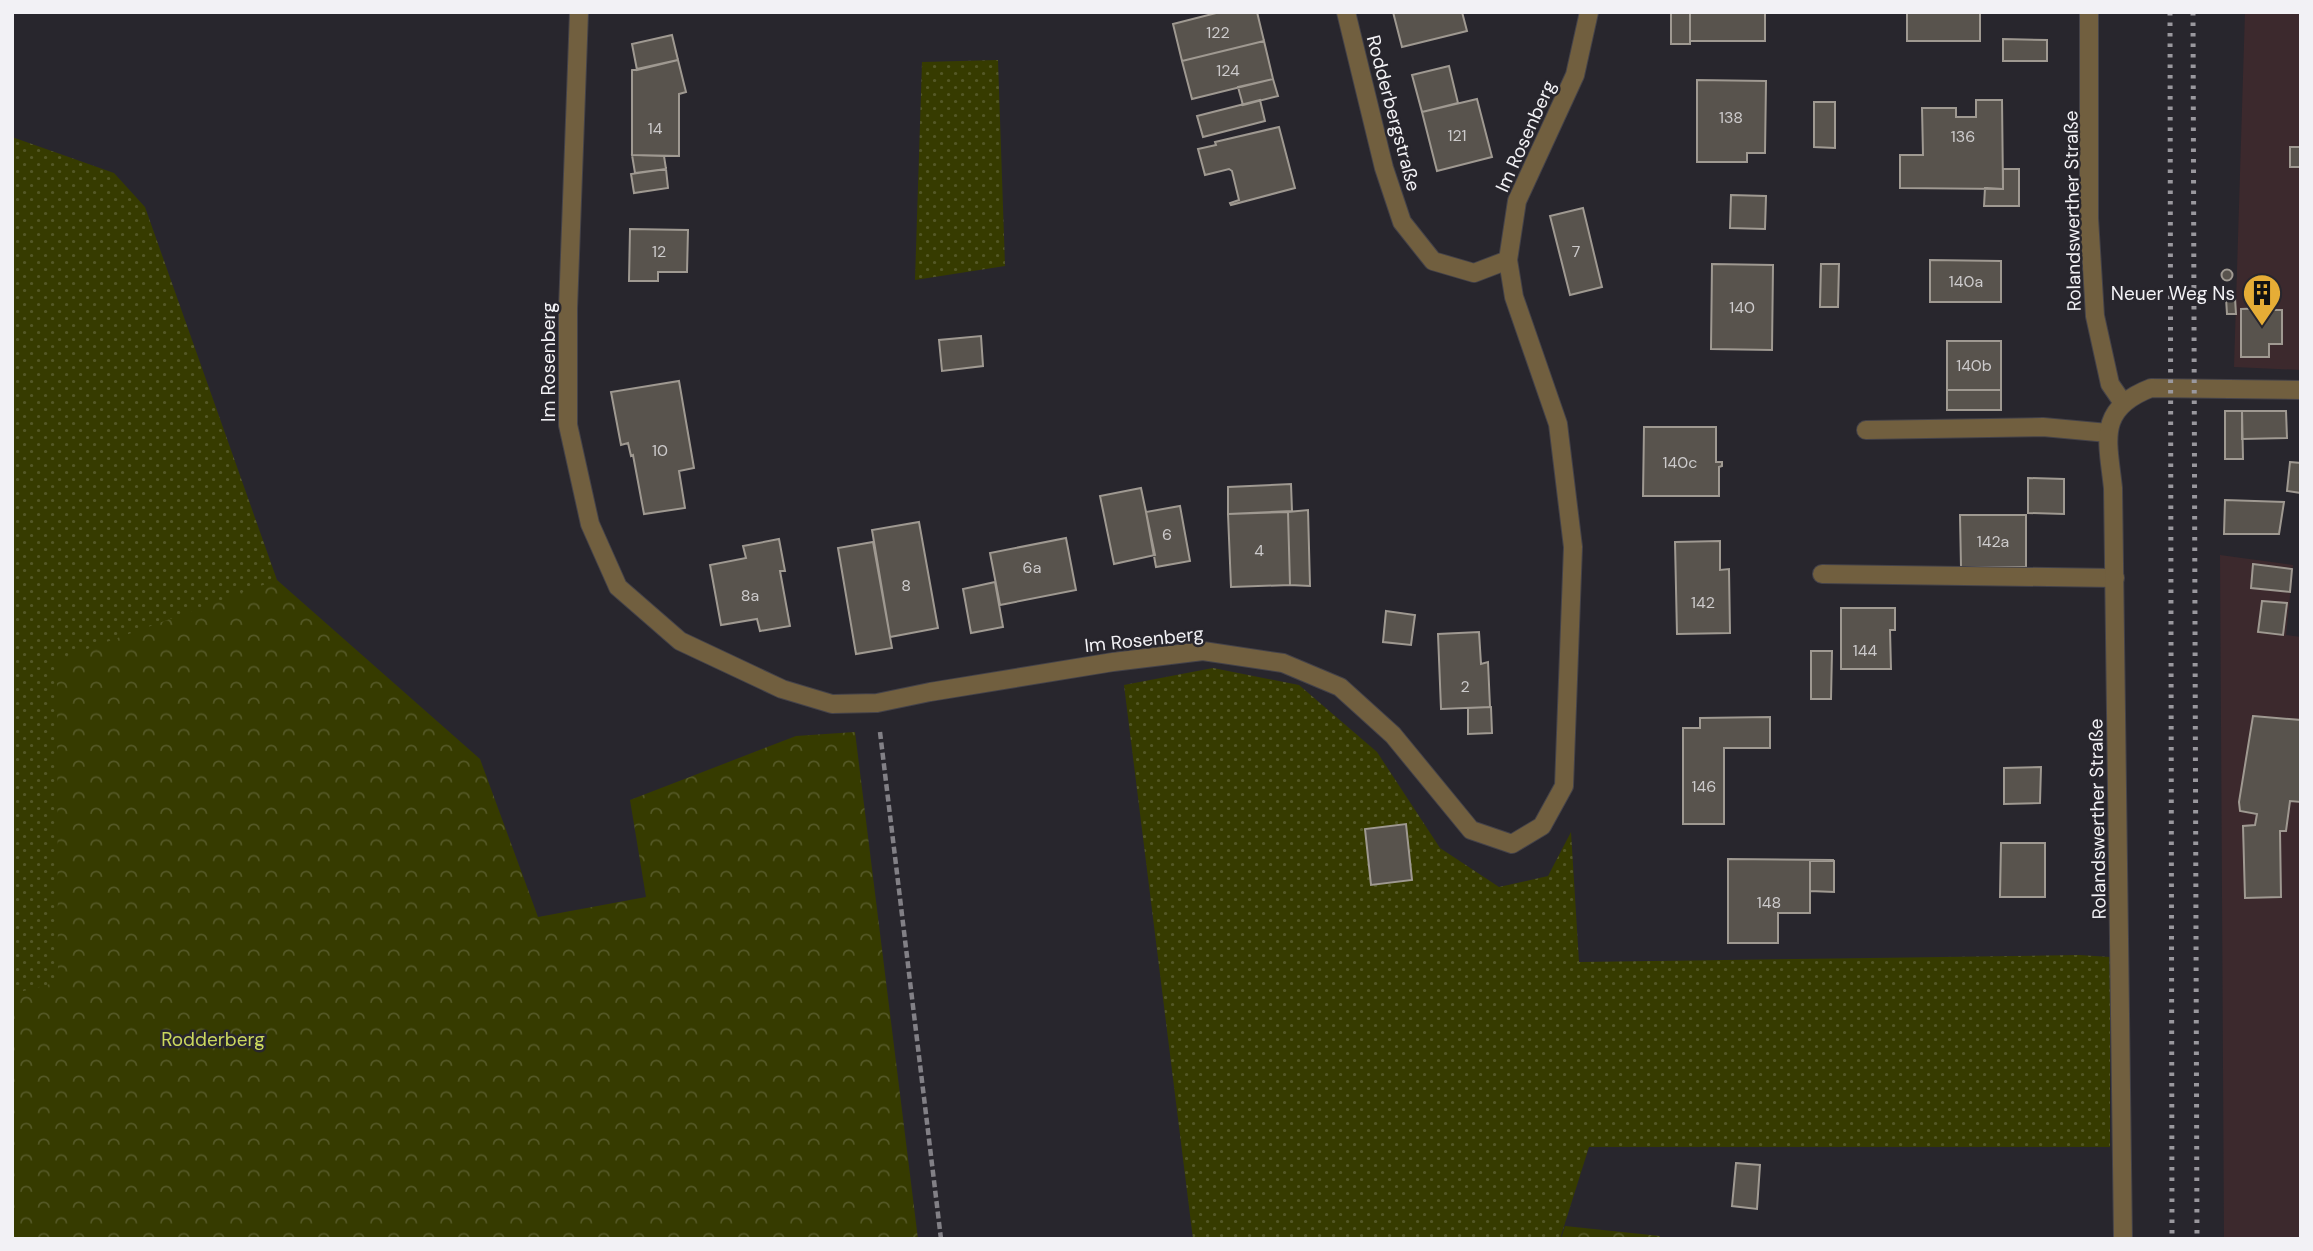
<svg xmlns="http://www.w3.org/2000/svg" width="2313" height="1251" font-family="'DM Sans',sans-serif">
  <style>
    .commercial { fill: #3c292d }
    .green { fill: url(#green-dots) }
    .forest { fill: url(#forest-crowns) }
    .building { fill: #58534d; stroke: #9f9991; stroke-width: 2 }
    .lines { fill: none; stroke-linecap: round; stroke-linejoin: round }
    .lane-casing { stroke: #444249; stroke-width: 20 }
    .street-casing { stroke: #444249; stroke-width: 20 }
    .path { stroke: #828086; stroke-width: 4.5; stroke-dasharray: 7 3.5; stroke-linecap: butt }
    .lane { stroke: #715f3f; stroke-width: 18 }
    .street { stroke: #715f3f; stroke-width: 18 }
    .rail { stroke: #9a989e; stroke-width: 5; stroke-dasharray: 3.5 7; stroke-linecap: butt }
    .labels { text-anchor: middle; stroke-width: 5; stroke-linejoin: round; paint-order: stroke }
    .number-label { font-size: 16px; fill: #cccacb }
    .street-label { font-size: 19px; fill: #f2f1f5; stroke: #28262d }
    .poi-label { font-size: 19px; fill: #f2f1f5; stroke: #28262d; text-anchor: end }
    .park-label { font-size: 19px; fill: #cbd85d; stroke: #28262d }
  </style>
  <defs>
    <pattern id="green-dots" width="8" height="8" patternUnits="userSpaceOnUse" patternTransform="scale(1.75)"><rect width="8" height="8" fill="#363b00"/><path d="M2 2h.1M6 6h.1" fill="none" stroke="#545826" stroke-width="1.8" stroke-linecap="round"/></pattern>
    <pattern id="forest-crowns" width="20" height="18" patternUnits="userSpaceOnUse" patternTransform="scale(1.75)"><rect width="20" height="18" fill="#363b00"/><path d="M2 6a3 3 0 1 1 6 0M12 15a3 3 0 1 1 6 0" fill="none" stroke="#545826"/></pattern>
  </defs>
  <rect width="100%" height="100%" fill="#28262d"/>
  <!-- commercial -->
  <path class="commercial" d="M2245,12H2301V370L2234,367Z
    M2220,555L2293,565L2286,635L2301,637V1239H2224Z"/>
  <!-- green -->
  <path class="green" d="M998,60L1005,266L915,280L922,62Z
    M12,137L114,173L145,207L277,580L12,1239Z
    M1213,668L1299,685L1377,752L1440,848L1499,887L1548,876L1571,832L1579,962L2079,955L2110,957V1147H1589L1560,1239H1193L1124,685Z"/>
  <!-- forest -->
  <path class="forest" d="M277,580L480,759L538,917L646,897L630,800L796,736L855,732L918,1239H12V994L58,982L57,660Z
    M1565,1226L1660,1236V1239H1561Z"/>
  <!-- building -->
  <path class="building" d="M1220,12H1257L1264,41L1182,61L1173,24Z
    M1393,12H1462L1467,31L1402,47Z
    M1671,12H1690V44H1671Z
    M1690,12H1765V41H1690Z
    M1907,12H1980V41H1907Z
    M672,35L678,60L637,70L632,44Z
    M2003,39L2047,40V61H2003Z
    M1264,41L1273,79L1192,99L1182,61Z
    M678,60L686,92L679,94V156L632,155V70Z
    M1449,66L1458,103L1422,112L1412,75Z
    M1273,79L1278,96L1243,105L1238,87Z
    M1697,80L1766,81L1765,153H1747V162H1697Z
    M1477,99L1492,157L1437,171L1422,112Z
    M1260,100L1265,121L1203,137L1197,116Z
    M1976,100H2002L2003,189L1900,188V155H1923L1922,108H1956V117H1976Z
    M1814,102H1835V148L1814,147Z
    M1279,127L1295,188L1231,205L1230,203L1239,200L1232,171L1229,169L1205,175L1198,149L1216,145L1215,142Z
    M2290,147H2301V167H2290Z
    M632,155L664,156L666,169L635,173Z
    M666,169L668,188L634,193L631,174Z
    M2003,169H2019V206H1984L1985,188L2003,189Z
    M1731,195L1766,196L1765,229L1730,228Z
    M1583,208L1602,287L1570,295L1550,216Z
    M630,229L688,230L687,272H658V281H629Z
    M1930,260L2001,261V302H1930Z
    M1712,264L1773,265L1772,350L1711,349Z
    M1821,264H1839L1838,307H1820Z
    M2221.5 275a5.5 5.5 0 1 1 11 0a5.5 5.5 0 1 1-11 0Z
    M2226,298H2235L2236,314H2227Z
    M2269,308V310H2282V344H2269V357H2241V309Z
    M981,336L983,366L942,371L939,340Z
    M1947,341H2001V390H1947Z
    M679,381L694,468L679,471L685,508L644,514L633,455L631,456L628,443L621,445L611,392Z
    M1947,390H2001V410H1947Z
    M2225,411H2242L2243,459H2225Z
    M2242,411H2286L2287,438L2242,439Z
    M1644,427H1716V462H1722V466L1719,467V496H1643Z
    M2290,462L2301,463V493L2287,491Z
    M2028,478L2064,479V514L2028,513Z
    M1291,484L1292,511L1228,514V487Z
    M1141,488L1155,555L1114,564L1100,496Z
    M2225,500L2284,502L2279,534H2224Z
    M1180,506L1190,561L1156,567L1146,512Z
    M1308,510L1310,586L1290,585L1288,512Z
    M1288,512L1290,585L1231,587L1228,514Z
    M1960,515H2026V567H1961Z
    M919,522L938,628L890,637L872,530Z
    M1066,538L1076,590L1000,605L990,553Z
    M779,539L785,571H780L790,626L760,631L757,619L721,625L710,565L746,558L743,546Z
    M1720,541V570L1729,569L1730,633L1677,634L1675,542Z
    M873,542L892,648L856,654L838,548Z
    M2253,564L2292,569L2290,592L2251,588Z
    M995,582L1003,627L971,633L963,589Z
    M2262,601L2287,603L2283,635L2258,632Z
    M1841,608H1895V630H1890L1891,669H1841Z
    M1386,611L1415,615L1411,645L1383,642Z
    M1479,632L1481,664L1488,662L1490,707L1441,709L1438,634Z
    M1811,651H1832L1831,699H1811Z
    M1491,707L1492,733L1468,734V708Z
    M2253,716L2301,720V802L2290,801L2286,831H2280L2281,897L2245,898L2243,826L2255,825L2257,814L2240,811L2239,802Z
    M1770,717V748H1724V824H1683V728H1700V718Z
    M2041,767L2040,803L2004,804V768Z
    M1406,824L1412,880L1371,885L1365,829Z
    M2001,843H2045V897H2000Z
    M1728,859L1834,860L1810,861V913H1778V943H1728Z
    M1810,861H1834V892L1810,891Z
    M1736,1163L1760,1165L1757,1209L1732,1206Z"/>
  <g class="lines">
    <!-- lane casing -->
    <g class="lane-casing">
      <path id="lane" d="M1866,430L2043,427L2108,433
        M1822,574L2115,578"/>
    </g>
    <!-- street casing -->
    <g class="street-casing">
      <path id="street" d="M579,12L568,309V425L590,524L618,587L680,641L782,689L832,704L877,703L930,692L1113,662L1203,651L1283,663L1340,687L1393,735L1471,830L1512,844L1542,826L1564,786L1573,547L1558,424L1514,297L1508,260L1517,201L1575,75L1589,12
        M1346,12L1384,168L1402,222L1433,261L1474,273L1508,260
        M2089,12V218L2095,316L2110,384L2123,403
        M2123,1239L2113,488C2108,441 2096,409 2151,388L2301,390"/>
    </g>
    <!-- path -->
    <path class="path" d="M880,732L941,1239"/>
    <!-- lane -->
    <use href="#lane" class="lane"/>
    <!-- street -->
    <use href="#street" class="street"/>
    <!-- rail -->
    <path class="rail" d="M2170,12L2172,1239
      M2193,12L2197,1239"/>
  </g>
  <!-- icons -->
  <defs>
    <g id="building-pin" transform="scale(2.0125)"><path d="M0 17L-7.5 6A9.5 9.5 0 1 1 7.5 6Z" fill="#e6ad36" stroke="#28262d"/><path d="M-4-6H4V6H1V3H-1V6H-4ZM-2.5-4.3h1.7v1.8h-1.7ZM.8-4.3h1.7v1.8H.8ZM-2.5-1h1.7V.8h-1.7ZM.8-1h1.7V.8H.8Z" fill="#111"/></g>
  </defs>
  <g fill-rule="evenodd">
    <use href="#building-pin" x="2262" y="293"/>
  </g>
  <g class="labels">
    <!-- number labels -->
    <g class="number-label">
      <text x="1218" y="38">122</text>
      <text x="1228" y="76">124</text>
      <text x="1731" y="123">138</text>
      <text x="655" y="134">14</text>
      <text x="1457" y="141">121</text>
      <text x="1963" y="142">136</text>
      <text x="659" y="257">12</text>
      <text x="1576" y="257">7</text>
      <text x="1966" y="287">140a</text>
      <text x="1742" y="313">140</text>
      <text x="1974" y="371">140b</text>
      <text x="660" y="456">10</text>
      <text x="1680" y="468">140c</text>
      <text x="1167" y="540">6</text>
      <text x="1993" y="547">142a</text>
      <text x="1259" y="556">4</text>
      <text x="1032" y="573">6a</text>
      <text x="906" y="591">8</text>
      <text x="750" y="601">8a</text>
      <text x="1703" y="608">142</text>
      <text x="1865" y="656">144</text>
      <text x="1465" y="692">2</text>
      <text x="1704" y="792">146</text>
      <text x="1769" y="908">148</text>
    </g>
    <!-- street labels -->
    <g class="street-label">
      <text transform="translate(1394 113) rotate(75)" y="7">Rodderbergstraße</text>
      <text transform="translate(1525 136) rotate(-66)" y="7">Im Rosenberg</text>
      <text transform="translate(2072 211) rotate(-91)" y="7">Rolandswerther Straße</text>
      <text transform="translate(548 362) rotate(-90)" y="7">Im Rosenberg</text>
      <text transform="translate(1144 639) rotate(-6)" y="7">Im Rosenberg</text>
      <text transform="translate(2097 819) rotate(-91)" y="7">Rolandswerther Straße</text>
    </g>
    <!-- poi labels -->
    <g class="poi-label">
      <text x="2235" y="300">Neuer Weg Ns</text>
    </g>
    <!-- park labels -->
    <g class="park-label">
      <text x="213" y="1046">Rodderberg</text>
    </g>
  </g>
  <!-- border -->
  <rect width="2313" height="1251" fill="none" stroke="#f2f1f5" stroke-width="28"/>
</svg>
